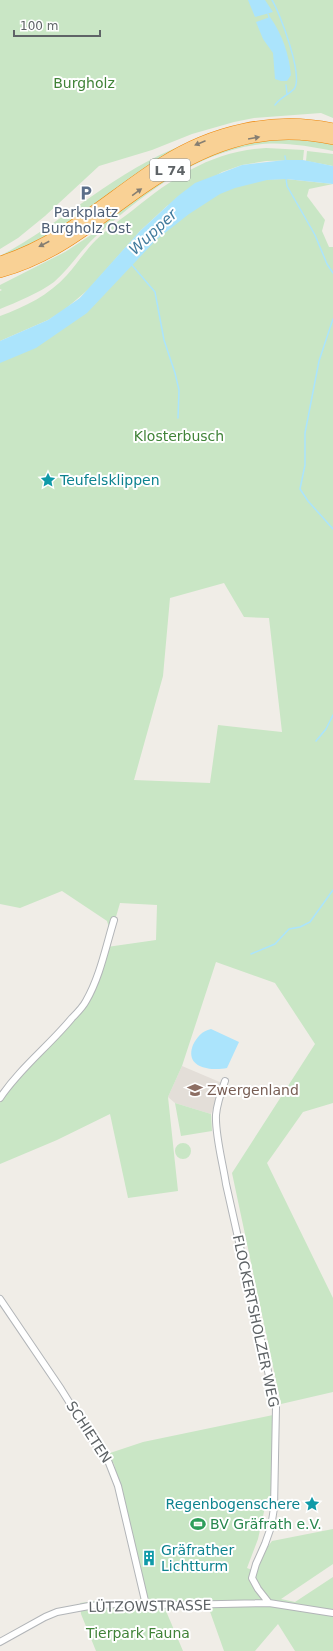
<svg xmlns="http://www.w3.org/2000/svg" width="333" height="1651" font-family="'DejaVu Sans',sans-serif">
  <style>
    .education { fill: #e3ded8 }
    .green { fill: #c9e6c5; fill-rule: evenodd }
    .water { fill: #abe4fc }
    .lines { fill: none; stroke-linecap: round; stroke-linejoin: round }
    .stream { stroke: #abe4fc; stroke-width: 1.5 }
    .street-casing { stroke: #b2b5b8; stroke-width: 8 }
    .highway-casing { stroke: #ee8609; stroke-width: 12 }
    .street { stroke: #fff; stroke-width: 6 }
    .highway { stroke: #f9d195; stroke-width: 11 }
    .oneway { fill: #857e72 }
    .labels { text-anchor: middle; stroke-width: 4; stroke-linejoin: round; paint-order: stroke }
    .shield { fill: #fff; stroke: #8e9294; stroke-width: 1 }
    .shield-label { font-size: 13px; font-weight: bold; fill: #5e6366 }
    .park-label { font-size: 14px; fill: #408338; stroke: #fff }
    .service-label { font-size: 14px; fill: #4e5e75; stroke: #fff }
    .culture-label { font-size: 14px; fill: #0d838f; stroke: #fff; text-anchor: start }
    .education-label { font-size: 14px; fill: #785e54; stroke: #fff; text-anchor: start }
    .street-label { font-size: 14px; fill: #5e6366; stroke: #fff }
    .leisure-label { font-size: 14px; fill: #27864d; stroke: #fff; text-anchor: start }
    .water-label { font-size: 15px; font-style: italic; fill: #417b9d; stroke: #fff }
  </style>
  <rect width="100%" height="100%" fill="#f0ede7"/>
  <!-- education -->
  <path class="education" d="M182,1066L222,1083L211,1114L175,1103L168,1097Z"/>
  <!-- green -->
  <path class="green" d="M0,0H333V118L321,113L254,118L234,122L192,134L152,150L99,166L45,216L18,238L0,249Z
    M279,138L312,139L333,143V151C308,146 280,141 255,145C193,154 140,197 95,237C80,251 69,269 54,282C39,293 17,302 0,309V291L2,290L0,289V285L65,252L91,235L116,213L170,173L237,144Z
    M186,144L51,236L0,258V256C64,222 117,169 186,144Z
    M266,148L304,150L303,160L266,161L242,165L222,172L167,206L140,231L90,288L63,311L48,320L0,341V316C25,307 49,295 67,275C77,264 85,251 96,240C107,229 121,219 133,210C174,177 212,151 266,148Z
    M307,151L333,154V166L306,161Z
    M286,179L333,184L309,189L307,196L325,220L322,231L329,247H333V1103L303,1112L267,1163L333,1298V1392L281,1404L232,1173L315,1044L275,983L216,962L182,1066L168,1097L178,1191L128,1198L110,1114L57,1140L0,1164V1103L9,1086L90,998L107,947L156,940L157,905L120,903L111,934L107,921L62,891L20,908L0,904V350L45,332L145,235L239,180ZM224,583L244,617L269,618L282,732L218,725L210,783L134,780L163,676L170,598Z
    M175,1103L211,1114L212,1131L181,1136Z
    M175 1151a8 8 0 1 1 16 0a8 8 0 1 1-16 0Z
    M273,1415L271,1498H267L258,1539L247,1568L257,1572L265,1550L272,1541L333,1529V1564L281,1599L295,1602L333,1577V1651H295L278,1624L255,1651H224L208,1606L166,1611L183,1651H96L81,1614L80,1603L96,1601L137,1602L139,1601L141,1597L135,1547L114,1464L107,1454L143,1442Z"/>
  <!-- water -->
  <path class="water" d="M248,0H265L273,12L255,17Z
    M270,17C282,34 289,54 291,75L287,81H281L275,79L273,53L263,39L256,22Z
    M285,160H303L333,166V184L286,179L267,180L235,188L220,194L189,214L156,240L87,313L36,348L0,363V341L48,320L80,298L140,231L178,196L195,183L242,165Z
    M211,1029L239,1042L227,1068C211,1071 184,1068 193,1045C197,1037 202,1031 211,1029Z"/>
  <g class="lines">
    <!-- stream -->
    <path class="stream" d="M272,0C280,13 304,77 294,89C288,95 280,98 275,105
      M268,14L269,17
      M286,85L287,94
      M285,156L286,162
      M286,178L287,186L315,235L327,264L333,273
      M131,264L155,292L164,340L175,373L179,390L178,418
      M333,319L319,361L305,433V465L300,489L308,501L333,529
      M316,741L326,729L333,715
      M251,954L275,944L289,929L300,927L310,922L333,890"/>
    <!-- street casing -->
    <g class="street-casing">
      <path id="street" d="M225,1081C221,1092 217,1103 216,1115C215,1135 223,1164 226,1184L276,1407L274,1508L271,1527L265,1544L256,1564L252,1578L258,1589L269,1603
        M0,1098C20,1068 49,1046 72,1018C77,1013 83,1007 86,1001C100,977 106,946 114,920
        M0,1299L61,1389L96,1445L107,1458L118,1486L146,1605
        M0,1642L45,1617L57,1612L89,1606L114,1604L176,1605L269,1603L333,1613"/>
    </g>
    <!-- highway casing -->
    <g class="highway-casing">
      <path id="highway" d="M0,262C65,241 106,199 162,163C212,131 274,116 333,129
        M0,272C58,256 94,222 143,188C202,147 260,123 333,139"/>
    </g>
    <!-- street -->
    <use href="#street" class="street"/>
    <!-- highway -->
    <use href="#highway" class="highway"/>
  </g>
  <!-- one-way arrows -->
  <defs><path id="oneway-solid" d="M-6-.8H1V-3.2L6.5 0L1 3.2V.8H-6Z"/></defs>
  <g class="oneway">
    <use href="#oneway-solid" transform="translate(254 138) rotate(-10)"/>
    <use href="#oneway-solid" transform="translate(200 143) rotate(157)"/>
    <use href="#oneway-solid" transform="translate(137 192) rotate(-36)"/>
    <use href="#oneway-solid" transform="translate(44 244) rotate(152)"/>
  </g>
  <!-- icons -->
  <defs>
    <g id="parking-bare" transform="scale(1.2)"><path d="M-3.5-5.5H1a3.5 3.5 0 0 1 0 7H-1V5.5H-3.5ZM-1-3.4V-.6H.8a1.4 1.4 0 0 0 0-2.8Z" fill="#5c6f8a" stroke="#fff" stroke-width="2.5" paint-order="stroke"/></g>
    <g id="sight-bare" transform="scale(1.2)"><path d="M0-6L1.8-2.2L6-1.7L2.9 1.2L3.7 5.4L0 3.3L-3.7 5.4L-2.9 1.2L-6-1.7L-1.8-2.2Z" fill="#0f9aa8" stroke="#fff" stroke-width="2.5" paint-order="stroke"/></g>
    <g id="school-bare" transform="scale(1.2)"><path d="M0-5L7-2L0 1L-7-2ZM-4 1L0 2.5L4 1V4Q0 6-4 4Z" fill="#8d6e63" stroke="#fff" stroke-width="2.5" paint-order="stroke"/></g>
    <g id="stadium-bare" transform="scale(1.2)"><path d="M0-5a6.5 5 0 1 0 0 10a6.5 5 0 1 0 0-10ZM-3.5-1.8h7v3.6h-7Z" fill="#2e9e5b" stroke="#fff" stroke-width="2.5" paint-order="stroke"/></g>
    <g id="building-bare" transform="scale(1.2)"><path d="M-4-6H4V6H1V3H-1V6H-4ZM-2.5-4.3h1.7v1.8h-1.7ZM.8-4.3h1.7v1.8H.8ZM-2.5-1h1.7V.8h-1.7ZM.8-1h1.7V.8H.8Z" fill="#0f9aa8" stroke="#fff" stroke-width="2.5" paint-order="stroke"/></g>
  </defs>
  <g fill-rule="evenodd">
    <use href="#parking-bare" x="86" y="193"/>
    <use href="#sight-bare" x="48" y="480"/>
    <use href="#school-bare" x="195" y="1090"/>
    <use href="#sight-bare" x="312" y="1504"/>
    <use href="#stadium-bare" x="198" y="1524"/>
    <use href="#building-bare" x="149" y="1558"/>
  </g>
  <g class="labels">
    <!-- shield labels -->
    <rect class="shield" x="150" y="159" width="40" height="22" rx="3"/>
    <g class="shield-label">
      <text x="170" y="175">L 74</text>
    </g>
    <!-- park labels -->
    <g class="park-label">
      <text x="84" y="88">Burgholz</text>
      <text x="179" y="441">Klosterbusch</text>
      <text x="138" y="1638">Tierpark Fauna</text>
    </g>
    <!-- service labels -->
    <g class="service-label">
      <text x="86" y="217">Parkplatz<tspan x="86" dy="16">Burgholz Ost</tspan></text>
    </g>
    <!-- culture labels -->
    <g class="culture-label">
      <text x="60" y="485">Teufelsklippen</text>
      <text x="300" y="1509" text-anchor="end">Regenbogenschere</text>
      <text x="161" y="1555">Gräfrather<tspan x="161" dy="16">Lichtturm</tspan></text>
    </g>
    <!-- education labels -->
    <g class="education-label">
      <text x="207" y="1095">Zwergenland</text>
    </g>
    <!-- street labels -->
    <g class="street-label">
      <text transform="translate(256 1321) rotate(78)" y="5">FLOCKERTSHOLZER WEG</text>
      <text transform="translate(89 1432) rotate(57)" y="5">SCHIETEN</text>
      <text transform="translate(150 1606) rotate(-1)" y="5">LÜTZOWSTRASSE</text>
    </g>
    <!-- leisure labels -->
    <g class="leisure-label">
      <text x="210" y="1529">BV Gräfrath e.V.</text>
    </g>
    <!-- water labels -->
    <g class="water-label">
      <text transform="translate(153 232) rotate(-43)" y="5">Wupper</text>
    </g>
  </g>
  <!-- scale -->
  <path d="M14 30v6h86v-6" fill="none" stroke="#5e6366" stroke-width="2"/>
  <text x="20" y="30" font-size="12" fill="#5e6366" stroke="#ffffff" stroke-width="3" paint-order="stroke">100 m</text>
</svg>
